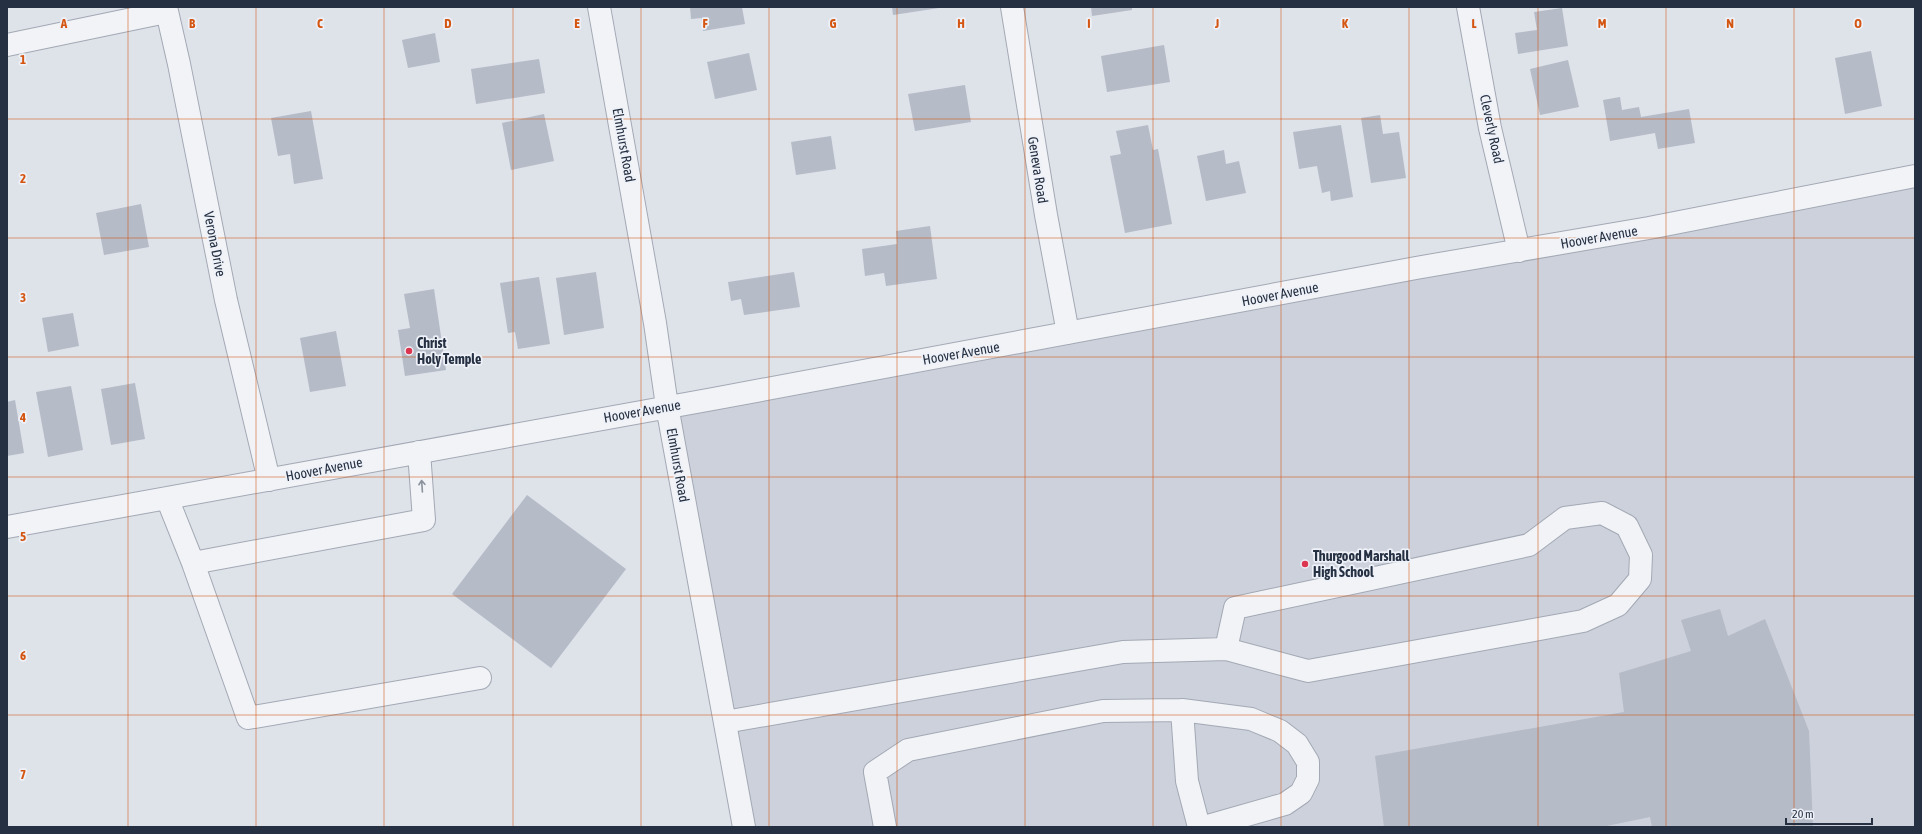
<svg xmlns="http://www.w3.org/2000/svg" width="1922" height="834" font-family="'Asap Condensed',sans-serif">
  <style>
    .built { fill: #ccd1db }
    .building { fill: #b5bbc7 }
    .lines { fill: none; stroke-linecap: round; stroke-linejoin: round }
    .minor-casing { stroke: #a3a9b4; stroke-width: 24 }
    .minor { stroke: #f1f3f7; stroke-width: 22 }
    .oneway { stroke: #8b929c }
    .grid { fill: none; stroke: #d45511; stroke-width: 1; stroke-opacity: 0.55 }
    .poi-dot { fill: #dc3550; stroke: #eef1f7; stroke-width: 1.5 }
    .labels { text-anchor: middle; stroke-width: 3.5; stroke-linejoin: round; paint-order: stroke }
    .street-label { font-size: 14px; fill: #253042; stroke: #eef1f7 }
    .poi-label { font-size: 14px; font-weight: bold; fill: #253042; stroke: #eef1f7; text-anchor: start }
    .grid-label { font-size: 13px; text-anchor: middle; font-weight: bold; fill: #d45511; stroke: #eef1f7; stroke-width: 3.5; stroke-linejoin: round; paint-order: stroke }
  </style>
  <rect width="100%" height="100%" fill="#dee2e9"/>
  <!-- built -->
  <path class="built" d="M1915,176V827H744L667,406Z"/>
  <!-- building -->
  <path class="building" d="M690,7H742L745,24L703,31L701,18L691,19Z
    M892,7H939V8L893,15Z
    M1091,7H1132V10L1092,16Z
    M1562,8L1568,46L1518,54L1515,33L1537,30L1534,12Z
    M435,33L440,62L408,68L402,40Z
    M1164,45L1170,82L1107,92L1101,56Z
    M1871,51L1882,106L1845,114L1835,58Z
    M749,53L757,90L715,99L707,62Z
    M539,59L545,93L476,104L471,69Z
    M1568,60L1579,107L1540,115L1530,69Z
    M965,85L971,122L915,131L908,94Z
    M1620,97L1622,110L1639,107L1641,117L1689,109L1695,143L1658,149L1655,133L1610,141L1603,100Z
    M311,111L323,179L294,184L290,154L278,156L271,118Z
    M544,114L554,161L511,170L502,123Z
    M1380,115L1383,134L1399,132L1406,178L1371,183L1361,118Z
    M1148,125L1153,150L1158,149L1172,224L1125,233L1110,156L1121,154L1116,131Z
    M1341,125L1353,197L1331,201L1330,191L1322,193L1317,166L1299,169L1293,132Z
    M831,136L836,169L796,175L791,142Z
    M1224,150L1226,164L1239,161L1246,193L1206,201L1197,156Z
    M141,204L149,247L104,255L96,213Z
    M930,226L937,279L886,286L884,273L865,276L862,249L897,244L896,231Z
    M596,272L604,328L564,335L556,278Z
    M794,272L800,307L744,315L741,299L731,301L728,282Z
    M539,277L550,344L518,349L515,332L508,333L500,283Z
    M434,289L446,370L405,376L398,330L410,328L404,294Z
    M73,313L79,346L48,352L42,318Z
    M336,331L346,386L310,392L300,338Z
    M135,383L145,439L111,445L101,389Z
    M71,386L83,450L48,457L36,392Z
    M15,400L24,453L7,456V402Z
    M527,495L626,569L551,668L452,594Z
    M1720,609L1728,636L1765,619L1809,731L1813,827H1652L1650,817L1602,827H1384L1375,756L1624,712L1619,673L1691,651L1681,620Z"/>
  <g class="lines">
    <!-- minor casing -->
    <g class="minor-casing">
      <path id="minor" d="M166,7L179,64L226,300L269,480
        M599,7L655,323L667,406L744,827
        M1012,7L1046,215L1068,333
        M1468,7L1490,128L1519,251
        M7,45L166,12
        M167,498L193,563L248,718L480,678
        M7,527L713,399L1416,268L1649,228L1915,176
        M193,563L424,520L419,452
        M1182,710L1187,781L1199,827
        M725,722L1123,652L1226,649L1308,671L1583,621L1618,605L1640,579L1641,555L1627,526L1602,513L1565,518L1529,545L1235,608L1226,649
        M885,827L875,772L908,750L1103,711L1182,710L1251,719L1280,731L1297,744L1308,762V779L1301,793L1285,804L1204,827"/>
    </g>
    <!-- minor -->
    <use href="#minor" class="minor"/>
  </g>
  <!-- one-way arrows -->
  <defs><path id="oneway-shaft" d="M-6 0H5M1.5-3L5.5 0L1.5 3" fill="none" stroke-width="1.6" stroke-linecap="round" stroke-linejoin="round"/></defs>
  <use class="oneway" href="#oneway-shaft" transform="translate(422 486) rotate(-94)"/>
  <!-- grid -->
  <path class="grid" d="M128,7V827M256,7V827M384,7V827M513,7V827M641,7V827M769,7V827M897,7V827M1025,7V827M1153,7V827M1281,7V827M1409,7V827M1538,7V827M1666,7V827M1794,7V827M7,119H1915M7,238H1915M7,357H1915M7,477H1915M7,596H1915M7,715H1915"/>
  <!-- markers -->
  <g class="poi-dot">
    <circle cx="409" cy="351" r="4"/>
    <circle cx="1305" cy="564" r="4"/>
  </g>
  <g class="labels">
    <!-- street labels -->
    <g class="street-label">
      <text transform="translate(1492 129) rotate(78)" y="5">Cleverly Road</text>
      <text transform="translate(624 145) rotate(80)" y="5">Elmhurst Road</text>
      <text transform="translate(1038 170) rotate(81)" y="5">Geneva Road</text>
      <text transform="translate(1599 237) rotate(-10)" y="5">Hoover Avenue</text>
      <text transform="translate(215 244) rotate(79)" y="5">Verona Drive</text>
      <text transform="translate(1280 294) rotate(-11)" y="5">Hoover Avenue</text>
      <text transform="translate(961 353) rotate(-10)" y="5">Hoover Avenue</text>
      <text transform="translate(642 411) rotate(-10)" y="5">Hoover Avenue</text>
      <text transform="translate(678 465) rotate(80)" y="5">Elmhurst Road</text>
      <text transform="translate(324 469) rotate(-11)" y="5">Hoover Avenue</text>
    </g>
    <!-- poi labels -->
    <g class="poi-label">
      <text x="417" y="348">Christ<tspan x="417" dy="16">Holy Temple</tspan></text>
      <text x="1313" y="561">Thurgood Marshall<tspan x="1313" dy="16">High School</tspan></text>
    </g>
  </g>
  <g class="grid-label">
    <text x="64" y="28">A</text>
    <text x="192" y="28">B</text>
    <text x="320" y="28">C</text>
    <text x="448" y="28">D</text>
    <text x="577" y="28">E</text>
    <text x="705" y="28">F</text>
    <text x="833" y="28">G</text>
    <text x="961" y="28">H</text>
    <text x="1089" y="28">I</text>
    <text x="1217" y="28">J</text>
    <text x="1345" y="28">K</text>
    <text x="1474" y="28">L</text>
    <text x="1602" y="28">M</text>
    <text x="1730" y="28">N</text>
    <text x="1858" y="28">O</text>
    <text x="23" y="64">1</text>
    <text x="23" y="183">2</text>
    <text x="23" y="302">3</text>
    <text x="23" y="422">4</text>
    <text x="23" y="541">5</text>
    <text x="23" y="660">6</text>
    <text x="23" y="779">7</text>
  </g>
  <!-- border -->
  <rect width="1922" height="834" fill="none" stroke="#253042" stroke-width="16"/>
  <!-- scale -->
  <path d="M1786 818v6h86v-6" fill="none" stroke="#253042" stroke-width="2"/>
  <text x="1792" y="818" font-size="12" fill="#253042" stroke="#eef1f7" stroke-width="3" paint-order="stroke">20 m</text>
</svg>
